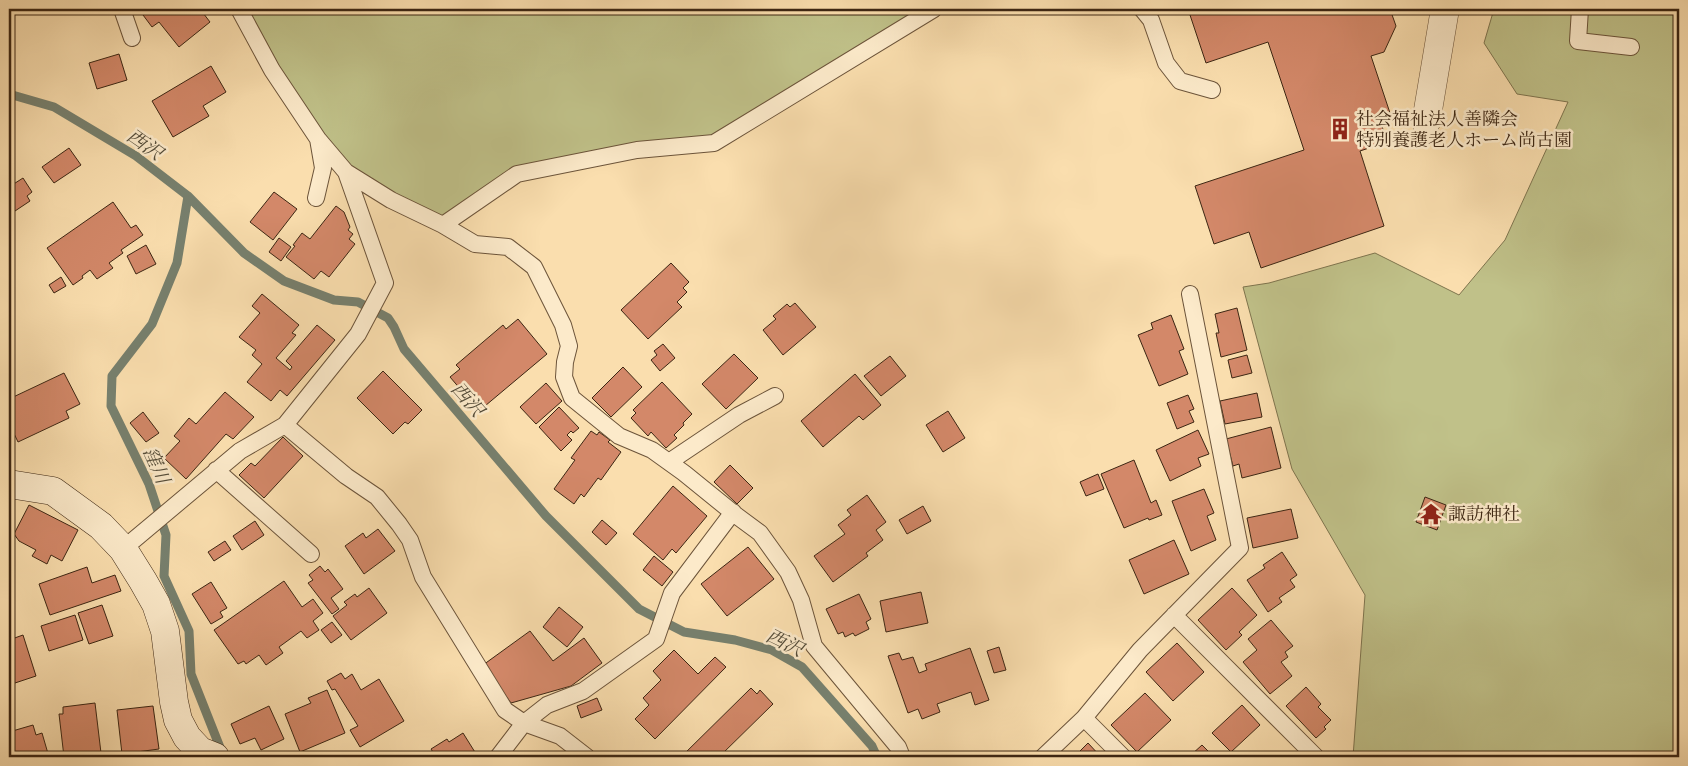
<svg xmlns="http://www.w3.org/2000/svg" width="1688" height="766" font-family="Cardo,'Noto Serif JP',serif">
  <style>
    .green { fill: #c0c189; stroke: #7e744e }
    .lines { fill: none; stroke-linecap: round; stroke-linejoin: round }
    .stream { stroke: #77806e; stroke-width: 9 }
    .building { fill: #d38869; stroke: #3c2613 }
    .service-casing { stroke: #6c543a; stroke-width: 18 }
    .minor-casing { stroke: #6c543a; stroke-width: 29 }
    .secondary-casing { stroke: #3c2613; stroke-width: 29 }
    .service { stroke: #fceaca; stroke-width: 16 }
    .minor { stroke: #fceaca; stroke-width: 28 }
    .secondary { stroke: #fceaca; stroke-width: 28 }
    .labels { text-anchor: middle; stroke-width: 5; stroke-linejoin: round; paint-order: stroke }
    .poi-label { font-size: 18px; fill: #3c2613; stroke: #fceaca; text-anchor: start }
    .water-label { font-size: 19px; font-style: italic; fill: #544c39; stroke: #fceaca }
  </style>
  <rect width="100%" height="100%" fill="#fadeae"/>
  <filter id="stains"><feTurbulence type="fractalNoise" baseFrequency=".004" numOctaves="4"/><feColorMatrix values="0 0 0 0 .2 0 0 0 0 .09 0 0 0 0 .02 0 0 0 .5 -.17"/></filter>
  <radialGradient id="worn" r=".72"><stop offset=".6" stop-color="#630" stop-opacity="0"/><stop offset="1" stop-color="#630" stop-opacity=".3"/></radialGradient>
  <!-- green -->
  <path class="green" d="M239,9H934L714,143L517,174L443,225L346,172Z
    M1494,9H1679V757H1353L1365,595L1292,469L1243,287L1269,283L1375,253L1459,295L1505,240L1568,102L1517,94L1484,43Z"/>
  <g class="lines">
    <!-- stream -->
    <path class="stream" d="M9,94L54,107L136,156L188,196L244,253L284,281L334,300L358,302L388,318L394,327L404,349L546,516L639,609L684,632L735,640L772,650L802,667L872,746L877,757
      M188,196L177,263L152,324L112,376L111,406L149,484L166,535L164,576L189,631L191,674L223,755"/>
  </g>
  <!-- building -->
  <path class="building" d="M150,9H200L210,22L179,47L159,22L152,27L143,15Z
    M1188,9H1390L1396,26L1384,52L1371,56L1390,113L1379,117L1387,142L1360,151L1384,226L1261,268L1249,232L1214,244L1195,186L1304,150L1268,42L1206,63Z
    M119,54L127,80L97,89L89,63Z
    M211,66L226,92L203,106L209,116L173,137L152,101Z
    M69,148L81,165L54,183L42,167Z
    M23,178L32,192L27,196L30,201L9,215V187Z
    M274,192L297,209L273,240L250,222Z
    M113,202L131,228L136,225L143,235L121,250L123,253L109,263L113,268L97,279L90,270L82,276L83,278L73,285L47,248Z
    M336,206L344,212L350,227L348,230L353,234L349,239L355,244L329,277L321,271L314,279L286,257L295,246L293,245L302,233L310,239Z
    M279,238L291,247L281,261L269,252Z
    M146,245L156,264L136,274L127,256Z
    M671,263L689,282L683,288L687,292L677,302L682,307L648,339L621,310Z
    M61,277L66,286L54,293L49,285Z
    M262,294L299,325L292,333L296,335L276,358L290,370L292,367L286,361L317,325L335,340L287,396L280,390L271,401L247,382L262,364L252,355L256,350L239,337L260,313L252,306Z
    M795,303L816,327L783,355L763,330L776,319L773,316L787,304L790,307Z
    M1237,308L1247,350L1221,357L1216,333H1219L1215,314Z
    M1171,315L1184,349L1179,351L1188,374L1159,386L1138,335L1153,329L1151,323Z
    M518,319L547,354L479,411L450,377L460,369L456,365L503,325L506,329Z
    M663,344L675,358L660,371L651,360L657,355L654,351Z
    M734,354L758,378L726,409L702,384Z
    M1247,355L1252,373L1232,378L1228,360Z
    M890,356L906,376L881,396L864,376Z
    M623,367L642,387L611,417L592,398Z
    M383,371L422,410L408,424L405,422L393,434L357,398Z
    M64,373L80,404L66,411L69,418L18,442L9,423V399Z
    M855,374L881,405L863,420L859,416L823,447L801,421Z
    M662,382L692,414L683,423L684,425L674,435L677,438L666,448L651,432L648,436L631,418L636,413L633,410Z
    M546,383L562,401L536,424L520,407Z
    M225,392L254,417L233,439L226,434L186,479L164,458L180,441L174,436L189,418L196,424Z
    M1257,393L1262,417L1225,424L1220,401Z
    M1188,395L1194,409L1189,411L1194,422L1177,429L1167,403Z
    M559,407L579,428L573,433L571,431L567,435L572,440L561,451L539,427Z
    M948,411L965,438L943,452L926,425Z
    M143,412L159,433L146,442L130,423Z
    M1271,427L1281,468L1242,478L1239,464L1233,466L1226,439Z
    M1198,430L1209,454L1198,458L1201,466L1170,481L1156,450Z
    M591,431L597,435L599,432L610,440L608,442L621,452L601,480L598,478L584,497L581,494L574,504L554,489L575,460L571,458Z
    M283,437L303,456L264,498L239,475L251,463L255,466Z
    M1134,460L1151,503L1156,500L1162,515L1149,520L1148,518L1124,528L1101,474Z
    M730,465L753,488L737,504L714,482Z
    M1098,474L1104,489L1086,496L1080,482Z
    M673,486L707,516L676,553L672,549L663,560L633,534Z
    M1204,489L1214,513L1207,516L1216,540L1191,551L1172,501Z
    M867,495L886,522L876,530L883,540L866,553L868,556L833,582L814,556L845,534L838,525L851,515L847,510Z
    M1425,497L1446,505L1437,530L1416,522Z
    M29,505L78,530L62,561L51,555L47,564L32,556L36,550L19,541L14,534Z
    M923,506L931,521L907,534L899,520Z
    M1291,509L1298,538L1253,548L1247,518Z
    M602,520L617,533L606,545L592,532Z
    M255,521L264,535L242,550L233,536Z
    M378,529L395,551L364,574L345,546L363,533L366,538Z
    M1174,540L1189,574L1144,594L1129,560Z
    M225,541L231,550L214,561L208,552Z
    M748,547L774,579L727,616L701,584Z
    M1282,552L1297,575L1290,580L1295,587L1279,598L1282,602L1268,612L1247,580L1265,568L1263,565Z
    M654,556L673,572L662,586L643,570Z
    M320,566L325,572L328,569L343,589L331,598L339,609L332,614L308,583L313,580L309,575Z
    M87,567L92,583L115,575L121,591L50,615L39,584Z
    M284,581L302,607L313,599L323,613L313,621L319,630L307,638L301,631L279,647L283,653L266,665L259,655L246,664L244,661L238,664L214,630Z
    M211,582L227,608L220,612L223,617L211,624L192,594Z
    M369,588L387,613L351,640L333,616L347,605L344,602L355,594L357,597Z
    M1232,588L1257,615L1239,632L1242,635L1226,650L1198,620Z
    M921,592L928,623L886,632L880,601Z
    M859,594L871,619L866,622L869,629L855,636L853,633L845,637L843,632L838,634L826,609Z
    M102,605L113,636L89,644L78,613Z
    M559,607L583,627L567,647L543,627Z
    M75,615L83,640L49,651L41,626Z
    M1271,620L1293,646L1285,652L1288,657L1281,662L1292,676L1270,694L1243,662L1257,650L1248,639Z
    M332,622L342,635L331,643L321,630Z
    M530,631L553,661L584,638L602,663L571,686L511,703L483,665Z
    M23,635L36,676L9,685V640Z
    M1177,643L1204,672L1173,701L1146,672Z
    M999,647L1006,670L994,673L987,651Z
    M970,648L989,700L975,705L971,692L937,704L940,712L922,719L918,709L908,713L888,656L899,653L902,660L913,657L919,673L927,670L925,664Z
    M674,650L698,674L715,657L726,667L655,739L635,719L649,705L643,698L661,680L653,671Z
    M341,673L345,679L352,674L361,690L379,679L404,721L360,747L350,730L358,726L335,689L332,690L327,681Z
    M1306,687L1321,704L1318,707L1331,720L1324,727L1326,729L1316,738L1286,706Z
    M751,688L757,694L760,690L773,704L719,757H681Z
    M327,690L345,733L300,752L285,714L311,703L308,698Z
    M1145,693L1171,720L1137,752L1111,725Z
    M597,698L602,710L581,718L577,706Z
    M95,703L101,753L64,757L59,714H63V707Z
    M1242,705L1260,725L1231,752L1212,733Z
    M153,706L159,749L122,754L117,710Z
    M269,706L284,739L261,750L255,738L240,744L231,724Z
    M33,725L36,735L42,733L49,757H9V732Z
    M463,733L478,757H436L431,749L447,739L449,742Z
    M1088,743L1101,757H1074Z
    M1202,745L1214,757H1182L1188,752L1191,755Z"/>
  <g class="lines">
    <!-- service casing -->
    <g class="service-casing">
      <path id="service" d="M122,9L132,38
        M239,9L272,70L318,139L346,172L391,200L443,225L475,244L508,247L534,267L563,325L569,346L565,362L564,377L572,398L619,436L652,450L684,473L737,516L760,533L788,572L801,600L814,646L898,747L902,757
        M1142,9L1151,20L1166,63L1180,81L1212,90
        M1580,9L1578,41L1631,47
        M316,198L323,168L318,139
        M443,225L517,174L637,150L714,143L934,9
        M285,425L346,476L377,497L399,524L410,540L423,577L505,710L524,723L560,736L587,757
        M669,462L739,415L775,396
        M216,470L311,554
        M123,549L240,451L285,425L358,334L385,283L346,172
        M1174,615L1316,757
        M1084,718L1123,757
        M498,757L524,723L547,705L583,691L656,639L672,593L733,512
        M1043,757L1084,718L1140,650L1240,548L1190,294"/>
    </g>
    <!-- minor casing -->
    <g class="minor-casing">
      <path id="minor" d="M1426,122L1445,9"/>
    </g>
    <!-- secondary casing -->
    <g class="secondary-casing">
      <path id="secondary" d="M9,484L53,491L101,526L123,549L143,581L156,604L165,631L174,702L178,720L187,737L200,751L215,757"/>
    </g>
    <!-- service -->
    <use href="#service" class="service"/>
    <!-- minor -->
    <use href="#minor" class="minor"/>
    <!-- secondary -->
    <use href="#secondary" class="secondary"/>
  </g>
  <!-- icons -->
  <defs>
    <g id="building-bare" transform="scale(1.725)"><path d="M-4-6H4V6H1V3H-1V6H-4ZM-2.5-4.3h1.7v1.8h-1.7ZM.8-4.3h1.7v1.8H.8ZM-2.5-1h1.7V.8h-1.7ZM.8-1h1.7V.8H.8Z" fill="#8f2418" stroke="#fceaca" stroke-width="2.5" paint-order="stroke"/></g>
    <g id="temple-bare" transform="scale(1.725)"><path d="M0-6L5-2H3V0L6.5 2.5H4V6H1.5V3h-3V6H-4V2.5H-6.5L-3 0V-2H-5Z" fill="#8f2418" stroke="#fceaca" stroke-width="2.5" paint-order="stroke"/></g>
  </defs>
  <g fill-rule="evenodd">
    <use href="#building-bare" x="1340" y="129"/>
    <use href="#temple-bare" x="1431" y="514"/>
  </g>
  <g class="labels">
    <!-- poi labels -->
    <g class="poi-label">
      <text x="1356" y="125">社会福祉法人善隣会<tspan x="1356" dy="21">特別養護老人ホーム尚古園</tspan></text>
      <text x="1448" y="520">諏訪神社</text>
    </g>
    <!-- water labels -->
    <g class="water-label">
      <text transform="translate(145 144) rotate(35)" y="7">西沢</text>
      <text transform="translate(468 399) rotate(49)" y="7">西沢</text>
      <text transform="translate(157 465) rotate(66)" y="7">窪川</text>
      <text transform="translate(785 642) rotate(26)" y="7">西沢</text>
    </g>
  </g>
  <!-- margin -->
  <rect width="1688" height="766" fill="none" stroke="#fadeae" stroke-width="30"/>
  <rect x="10" y="10" width="1668" height="746" fill="none" stroke="#3c2613" stroke-width="2.5"/>
  <rect x="15" y="15" width="1658" height="736" fill="none" stroke="#3c2613"/>
  <rect width="100%" height="100%" filter="url(#stains)"/>
  <rect width="100%" height="100%" fill="url(#worn)"/>
</svg>
